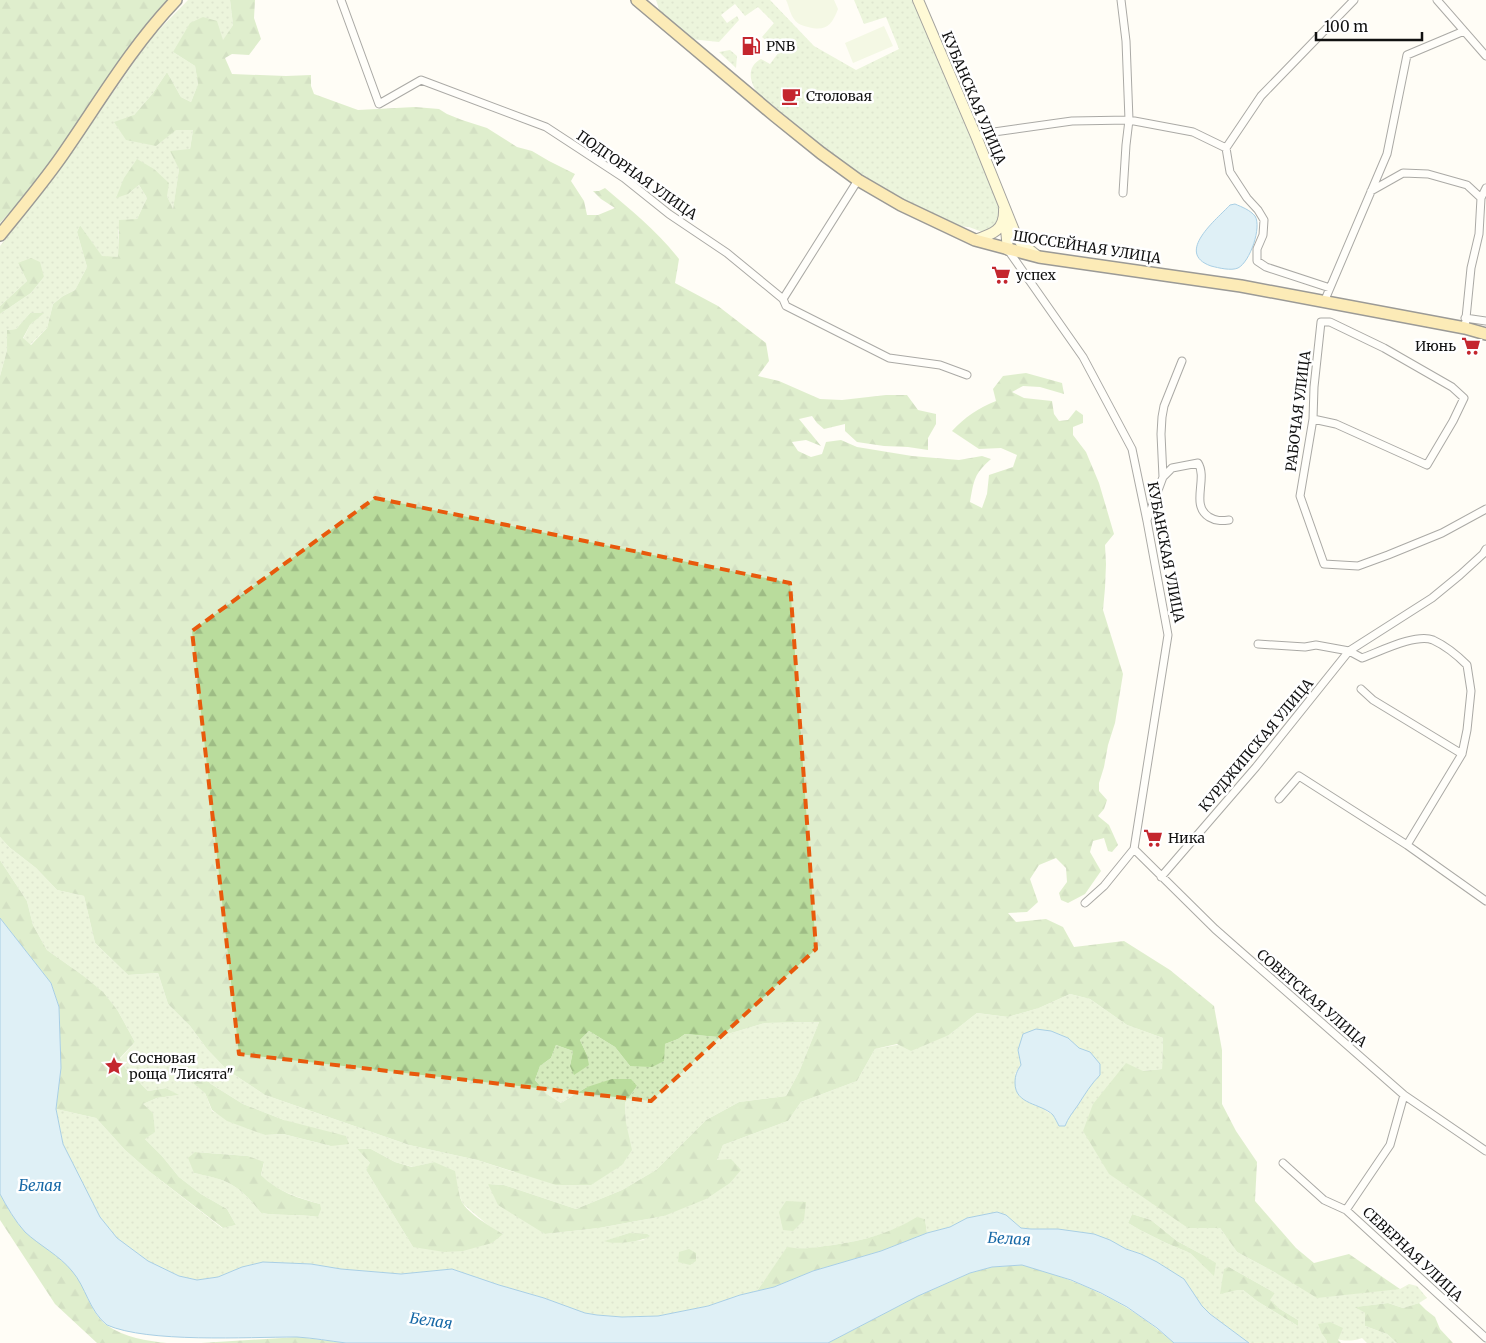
<svg xmlns="http://www.w3.org/2000/svg" width="1486" height="1343" font-family="Merriweather,serif">
  <style>
    .grass { fill: url(#grass-dots); fill-rule: evenodd }
    .forest { fill: url(#forest-firs) }
    .pitch { fill: #e6f2cf }
    .water { fill: #b9e0f7; stroke: #3f96cf }
    .lines { fill: none; stroke-linecap: round; stroke-linejoin: round }
    .street-casing { stroke: #444; stroke-width: 9 }
    .secondary-casing { stroke: #333; stroke-width: 12 }
    .primary-casing { stroke: #222; stroke-width: 14 }
    .street { stroke: #fff; stroke-width: 7 }
    .secondary { stroke: #fff6b0; stroke-width: 10 }
    .primary { stroke: #f9d66b; stroke-width: 11 }
    .marked { fill: none; stroke: #e8590c; stroke-width: 4; stroke-dasharray: 10 6; stroke-linejoin: round }
    .labels { text-anchor: middle; stroke-width: 5; stroke-linejoin: round; paint-order: stroke }
    .poi-label { font-size: 14px; fill: #111; stroke: #fff; text-anchor: start }
    .street-label { font-size: 14px; fill: #111; stroke: #fff }
    .water-label { font-size: 15px; font-style: italic; fill: #1768a6; stroke: #fff }
  </style>
  <defs>
    <pattern id="grass-dots" width="8" height="8" patternUnits="userSpaceOnUse" patternTransform="scale(1.25)"><rect width="8" height="8" fill="#d5ebbd"/><path d="M2 2h.1M6 6h.1" fill="none" stroke="#b6c8a1" stroke-width="1.8" stroke-linecap="round"/></pattern>
    <pattern id="forest-firs" width="22" height="20" patternUnits="userSpaceOnUse" patternTransform="scale(1.25)"><rect width="22" height="20" fill="#b9dc9c"/><path d="M5 1l3.5 6h-7zM16 11l3.5 6h-7z" fill="#9ebc85"/></pattern>
  </defs>
  <rect width="100%" height="100%" fill="#fffdf5"/>
  <!-- grass -->
  <path class="grass" d="M188,0H230L233,25L223,41L173,52L195,66L198,84L191,102L181,97L167,72L153,93L134,115L176,130H193L190,149L179,169L173,210L167,196L154,169L128,194L139,185L147,198L137,219L118,230V258L102,257L80,225L77,232L87,267L75,290L63,296L53,304L47,328L30,345L23,339L30,325L43,313H30L16,329L7,330V350L0,376V314L31,293L44,277L18,263L27,281L0,306V246L57,173L151,38Z
    M656,0H770L814,46L856,70L899,49L886,17L864,24L854,0H913L1000,208L998,224L985,233L969,227L955,226L898,199L860,175L840,160L760,96C750,85 745,67 761,59L770,64L779,52L762,37L774,23L758,7L745,16L735,4L721,15L727,23L737,16L739,20L719,42L690,39L661,15Z
    M730,50L737,56L736,68L719,52Z
    M0,837L9,847L36,868L57,890L84,896L95,943L128,975L158,973L168,1004L190,1026L207,1049L227,1070L265,1095L409,1145L477,1160L514,1172L626,1123L625,1103L637,1086L587,1087L561,1103L547,1094L535,1080L540,1066L551,1058L556,1045L573,1051L570,1066L587,1055L580,1040L589,1031L615,1047L630,1066L665,1044L678,1039L685,1034L718,1037L765,1023L819,1022L799,1072L786,1096L739,1102L706,1120L656,1170L622,1190L576,1209L504,1185L488,1184L545,1234L599,1228L664,1216L717,1160L723,1145L788,1121L801,1102L857,1081L875,1049L949,1035L977,1013L1008,1017L1039,1008L1070,994L1090,999L1127,1025L1163,1038L1162,1069L1143,1071L1188,1228H1220L1237,1252L1276,1273L1400,1289L1409,1284L1417,1286L1427,1298L1419,1303L1403,1308L1388,1303L1356,1307L1365,1313V1326L1387,1334L1397,1343H1367L1362,1338C1348,1343 1336,1340 1322,1334L1327,1341V1343H1249L1210,1314L1202,1306L1184,1279L1141,1254L1126,1249L1110,1240L1044,1229H1031L1021,1228L1013,1221L967,1218L950,1227L927,1233L925,1219L917,1218C888,1234 865,1240 833,1245C816,1247 804,1250 787,1248L757,1291L740,1295L708,1306L658,1316L622,1317L597,1315L585,1313L544,1298L499,1285L452,1269L401,1274L341,1269L311,1264L263,1262L242,1267L218,1277L197,1280L179,1276L148,1261L117,1238L100,1217L63,1144L56,1109L96,1118L125,1150L150,1172L222,1228L236,1225L227,1209L201,1194L179,1177L162,1156L145,1139L143,1104L157,1098L178,1095L166,1088L148,1091L126,1069L120,1059L135,1042L118,1011L81,974L47,950L33,925L27,901L0,860ZM1051,1031L1068,1038L1079,1048L1090,1052L1100,1064V1075C1091,1084 1085,1094 1078,1105C1073,1112 1068,1118 1065,1126H1059L1053,1115L1046,1111L1015,1074L1021,1065L1018,1050ZM205,1078L211,1084L243,1104L284,1120L331,1146L283,1134L265,1135L212,1111L205,1093ZM357,1149H371L395,1162L413,1167L434,1162L459,1194L463,1204L489,1226L503,1234L413,1247L366,1170L371,1164ZM195,1152L248,1156L264,1163L261,1175C277,1192 298,1197 320,1204L318,1217C299,1214 280,1216 261,1213C253,1203 244,1192 232,1185C221,1178 207,1176 194,1173ZM1132,1214L1151,1220L1177,1241L1203,1255L1214,1275L1190,1253L1166,1243L1140,1230L1128,1223ZM629,1233L645,1240L625,1242L605,1241ZM1229,1267L1275,1293L1269,1300L1280,1309L1298,1320V1326L1257,1301L1243,1290H1237Z"/>
  <!-- forest -->
  <path class="forest" d="M0,0H167L139,36L97,93L42,177L0,223Z
    M230,0H255L254,18L261,39L249,55L232,54L225,58L232,74L286,76L311,75V86L314,94L358,110L415,107L439,109L447,114L462,120L487,128L517,147L532,151L549,161L575,174L571,181L584,201L587,215H598L615,208L601,199L593,191H599L605,188C631,210 658,232 679,259L675,283L718,306L766,343L769,361L758,376L779,381L820,399L842,400L886,395H907L918,410L936,414V424L928,438V450L908,447L884,446L857,442L845,431V424L824,429L817,423L812,416L799,419L821,446L806,440L792,442L798,451L811,457L822,454L826,442L841,440L857,447L912,456L959,460L982,456L991,459C974,474 974,480 970,502L982,508L987,494L989,475L1013,467L1017,455L1001,448L979,449L952,431C965,417 978,408 996,401L993,389L1003,376L1026,373L1062,383L1064,394L1040,387L1023,386L1012,392L1024,398L1052,401L1054,414L1059,421L1068,420L1076,410L1083,415V423L1073,427V435L1086,452L1099,483L1114,534L1105,545L1106,564L1105,588L1103,610L1123,674L1115,723L1108,745L1104,767L1099,783V791L1107,800L1104,809L1098,816L1109,825L1118,845L1112,852L1108,851L1104,838L1093,841L1090,852L1101,871L1085,894L1068,903L1061,900L1059,893L1067,882L1066,868L1056,858L1039,865L1030,879L1038,902L1027,912L1008,913L1016,922L1046,919L1063,927L1074,947L1124,941L1170,970L1214,1006L1222,1050V1104L1236,1131L1257,1162L1255,1201L1296,1248L1314,1263L1349,1254L1400,1289L1317,1298L1276,1273L1237,1252L1220,1228H1188L1109,1174L1083,1131L1093,1104L1126,1063L1143,1071L1162,1069L1163,1038L1127,1025L1090,999L1070,994L1039,1008L1008,1017L977,1013L949,1035L911,1051L897,1044L875,1049L857,1081L801,1102L788,1121L723,1145L717,1160L731,1159L741,1170L730,1183L706,1199L664,1216L599,1228L545,1234L498,1205L488,1184L504,1185L576,1209L622,1190L656,1170L706,1120L739,1102L786,1096L799,1072L819,1022L765,1023L718,1037L685,1034L678,1039L665,1044L664,1061L652,1067L630,1066L615,1047L589,1031L580,1040L587,1055L589,1065L574,1075L570,1066L573,1051L556,1045L551,1058L540,1066L535,1080L547,1094L561,1103L587,1087L612,1079H631L637,1086L625,1103L626,1123L632,1150L622,1165L591,1185H556L477,1160L409,1145L265,1095L227,1070L207,1049L190,1026L168,1004L158,973L128,975L95,943L84,896L57,890L36,868L9,847L0,837V376L7,350V330L16,329L30,313H44L30,325L23,338L31,345L47,328L53,304L63,296L75,290L87,267L77,232L80,225L102,256L118,257L119,220L137,219L147,198L139,185L128,194L116,198L124,178L137,159L154,169L169,183L167,196L173,209L179,169L170,151L190,149L193,130H176L156,146L126,140L114,122L134,115L153,93L167,72L181,97L191,102L198,84L195,66L173,52L190,23L203,17L217,21L223,40L233,25Z
    M31,258L40,262L44,277L31,293L0,314V306L27,281L18,263Z
    M0,860L27,901L33,925L47,950L81,974L103,992L118,1011L135,1042L120,1058L126,1069L148,1091L166,1088L179,1095L157,1098L143,1104L153,1113L155,1132L145,1139L162,1156L179,1177L201,1194L227,1209L236,1225L223,1228L150,1172L125,1150L96,1118L56,1109L61,1068L59,1007L51,983L0,918Z
    M195,1075L205,1078L211,1084L243,1104L284,1120L346,1136L349,1144L331,1146L283,1134L265,1135L227,1121L212,1110L205,1093L193,1083Z
    M357,1149H371L395,1162L412,1167L434,1162L455,1171C457,1181 458,1193 462,1202C467,1213 493,1228 503,1234L492,1243L463,1251L444,1252L413,1247L366,1170L370,1163Z
    M195,1152L248,1156L264,1162L261,1175C278,1192 298,1198 320,1204L321,1209L318,1217C299,1214 280,1216 261,1213C253,1203 244,1192 232,1185C221,1178 206,1176 194,1173L188,1158Z
    M0,1194C7,1207 15,1222 26,1232C41,1246 60,1255 73,1271C87,1288 89,1313 108,1326C124,1337 147,1341 167,1343H97L55,1304L0,1220Z
    M786,1201L806,1202L804,1220L793,1231L783,1230L779,1212Z
    M1132,1214L1151,1220L1177,1241L1203,1255L1216,1263L1214,1276L1190,1253L1166,1243L1140,1230L1128,1223Z
    M917,1217L925,1219L927,1233L881,1251L813,1271L774,1287L757,1291L787,1247C804,1250 815,1247 833,1245C865,1240 888,1234 917,1217Z
    M629,1233L647,1234L650,1236C641,1242 614,1245 604,1241Z
    M689,1249L696,1253V1261L690,1265L678,1262L679,1252Z
    M1022,1265C1081,1281 1128,1302 1174,1343H828L918,1296L970,1273L992,1267Z
    M1229,1267L1275,1293L1270,1300L1280,1309L1298,1320V1326L1257,1301L1243,1290H1237L1220,1294L1224,1269Z
    M1388,1303L1403,1308L1419,1303L1426,1310L1435,1317L1440,1329L1453,1343H1397L1387,1334L1365,1326V1313L1355,1307Z
    M1330,1322L1343,1328L1338,1340L1341,1343H1327V1341L1322,1334L1318,1324Z
    M298,1337L346,1343H201Z"/>
  <!-- pitch -->
  <path class="pitch" d="M786,0H834L838,9C832,25 826,32 808,27C803,26 797,24 794,19C790,14 789,6 786,0Z
    M884,26L893,46L853,63L845,43Z"/>
  <!-- water -->
  <path class="water" d="M1235,204C1242,207 1250,210 1255,216C1262,227 1250,262 1238,268C1231,271 1219,268 1211,266C1174,253 1217,219 1230,205Z
    M0,918L51,983L59,1007L61,1068L56,1109L63,1144L100,1217L117,1238L148,1261L179,1276L197,1280L218,1277L242,1267L263,1262L311,1264L341,1269L401,1274L452,1269L499,1285L544,1298L585,1313L597,1315L622,1317L658,1316L708,1306L740,1295L774,1287L813,1271L881,1251L927,1233L950,1227L967,1218L997,1212L1006,1215L1021,1228L1031,1229H1058L1094,1234L1110,1240L1126,1249L1141,1254L1157,1262L1184,1279L1202,1306L1210,1314L1249,1343H1174L1157,1328L1127,1307L1101,1293L1071,1280L1022,1265L992,1267L970,1273L918,1296L828,1343H346C330,1341 313,1338 297,1337C246,1337 148,1343 107,1325C89,1311 86,1287 72,1271C59,1255 40,1246 25,1232C15,1221 7,1207 0,1194Z
    M1036,1029L1051,1031L1068,1038L1079,1048L1090,1052L1100,1064V1075C1091,1084 1085,1094 1078,1105C1073,1112 1068,1118 1065,1126H1059C1057,1122 1055,1118 1053,1115C1041,1103 1015,1105 1015,1083C1015,1075 1017,1071 1021,1065L1018,1050L1023,1034Z"/>
  <g class="lines">
    <!-- street casing -->
    <g class="street-casing">
      <path id="street" d="M341,0L379,104L421,80L546,127L624,178L669,214L727,253L783,299L786,306L889,358L940,365L967,375
        M1121,0L1126,41L1129,120L1126,145L1123,193
        M1437,0L1486,56
        M976,136L994,132L1072,121L1129,120L1193,132L1226,148
        M1371,191L1403,173L1428,174L1467,185L1481,198
        M1008,250L1083,357L1132,449L1147,521L1168,635L1134,849L1104,886L1085,903
        M1330,288L1266,267L1257,261V249L1263,235L1264,220L1258,210L1247,198L1230,172L1226,148L1261,96L1354,0
        M783,299L858,180
        M1324,302L1387,154L1407,55L1464,31
        M1465,318L1486,321
        M1465,328L1471,268L1479,234L1481,198L1486,188
        M1313,419L1336,424L1427,465L1453,421L1464,398L1452,387L1384,348L1330,322H1321L1314,387L1313,419L1300,496L1324,564L1358,566L1388,555L1442,533L1486,509
        M1163,477L1172,468L1198,463C1208,479 1190,505 1209,517C1216,521 1221,521 1229,520
        M1147,520L1163,477L1161,434L1162,417L1164,406L1182,361
        M1258,644L1305,647L1316,645L1349,651L1362,658C1379,652 1416,633 1433,640C1446,646 1457,655 1467,665L1471,691L1467,730L1462,754L1407,845
        M1361,689L1373,700L1462,754
        M1279,799L1299,776L1407,845L1486,901
        M1134,849L1215,929L1404,1095L1486,1151
        M1161,877L1256,767L1349,651L1432,598L1460,575L1483,554L1486,549
        M1283,1163L1324,1200L1346,1210L1486,1338
        M1346,1210L1390,1145L1404,1095"/>
    </g>
    <!-- secondary casing -->
    <g class="secondary-casing">
      <path id="secondary" d="M918,0L976,136L1015,233L1021,243L1036,255
        M1005,219L1008,250
        M975,240C993,234 1005,230 1004,209"/>
    </g>
    <!-- primary casing -->
    <g class="primary-casing">
      <path id="primary" d="M637,0L775,116L821,153L858,180L901,205L975,240L1039,257L1241,286L1465,328L1486,334
        M0,235C21,209 42,184 61,157C98,104 131,47 176,0"/>
    </g>
    <!-- street -->
    <use href="#street" class="street"/>
    <!-- secondary -->
    <use href="#secondary" class="secondary"/>
    <!-- primary -->
    <use href="#primary" class="primary"/>
  </g>
  <!-- marked area -->
  <path d="M0 0H1486V1343H0ZM375,498L790,583L816,949L651,1101L239,1054L192,631Z" fill="#fffdf5" fill-opacity=".55" fill-rule="evenodd"/>
  <path class="marked" d="M375,498L790,583L816,949L651,1101L239,1054L192,631Z"/>
  <!-- icons -->
  <defs>
    <g id="fuel-bare" transform="scale(1.5)"><path d="M-5.5-6h7V0h2V4h1.3V-2.5L3-4.5l.8-.8L6-3V5H2.5V1h-1V6h-7ZM-4.2-4.7v3.2H.2V-4.7Z" fill="#c4262e" stroke="#fff" stroke-width="2.5" paint-order="stroke"/></g>
    <g id="cafe-bare" transform="scale(1.5)"><path d="M-5.5-4.5H6V0H3Q3 3.5 0 3.5H-2.5Q-5.5 3.5-5.5 0ZM3-3.2v2h1.7v-2ZM-6 4.5H4V6H-6Z" fill="#c4262e" stroke="#fff" stroke-width="2.5" paint-order="stroke"/></g>
    <g id="supermarket-bare" transform="scale(1.5)"><path d="M-6-5.5h2.5l.6 2H6L4.5 2H-2.5L-4.4-4H-6ZM-1.5 3.2a1.3 1.3 0 1 0 .1 0ZM3 3.2a1.3 1.3 0 1 0 .1 0Z" fill="#c4262e" stroke="#fff" stroke-width="2.5" paint-order="stroke"/></g>
    <g id="sight-bare" transform="scale(1.5)"><path d="M0-6L1.8-2.2L6-1.7L2.9 1.2L3.7 5.4L0 3.3L-3.7 5.4L-2.9 1.2L-6-1.7L-1.8-2.2Z" fill="#c4262e" stroke="#fff" stroke-width="2.5" paint-order="stroke"/></g>
  </defs>
  <g fill-rule="evenodd">
    <use href="#fuel-bare" x="751" y="46"/>
    <use href="#cafe-bare" x="791" y="96"/>
    <use href="#supermarket-bare" x="1001" y="275"/>
    <use href="#supermarket-bare" x="1471" y="346"/>
    <use href="#supermarket-bare" x="1153" y="838"/>
    <use href="#sight-bare" x="114" y="1066"/>
  </g>
  <g class="labels">
    <!-- poi labels -->
    <g class="poi-label">
      <text x="766" y="51">PNB</text>
      <text x="806" y="101">Столовая</text>
      <text x="1016" y="280">успех</text>
      <text x="1456" y="351" text-anchor="end">Июнь</text>
      <text x="1168" y="843">Ника</text>
      <text x="129" y="1063">Сосновая<tspan x="129" dy="16">роща "Лисята"</tspan></text>
    </g>
    <!-- street labels -->
    <g class="street-label">
      <text transform="translate(974 98) rotate(67)" y="5">КУБАНСКАЯ УЛИЦА</text>
      <text transform="translate(637 175) rotate(35)" y="5">ПОДГОРНАЯ УЛИЦА</text>
      <text transform="translate(1087 247) rotate(9)" y="5">ШОССЕЙНАЯ УЛИЦА</text>
      <text transform="translate(1298 411) rotate(-83)" y="5">РАБОЧАЯ УЛИЦА</text>
      <text transform="translate(1166 552) rotate(79)" y="5">КУБАНСКАЯ УЛИЦА</text>
      <text transform="translate(1256 745) rotate(-50)" y="5">КУРДЖИПСКАЯ УЛИЦА</text>
      <text transform="translate(1312 998) rotate(41)" y="5">СОВЕТСКАЯ УЛИЦА</text>
      <text transform="translate(1413 1254) rotate(43)" y="5">СЕВЕРНАЯ УЛИЦА</text>
    </g>
    <!-- water labels -->
    <g class="water-label">
      <text x="40" y="1191">Белая</text>
      <text transform="translate(1009 1239) rotate(3)" y="5">Белая</text>
      <text transform="translate(431 1321) rotate(8)" y="5">Белая</text>
    </g>
  </g>
  <!-- scale -->
  <path d="M1316 32v8h106v-8" fill="none" stroke="#111111" stroke-width="2.5"/>
  <text x="1324" y="32" font-size="15" fill="#111111" stroke="#ffffff" stroke-width="4" paint-order="stroke">100 m</text>
</svg>
